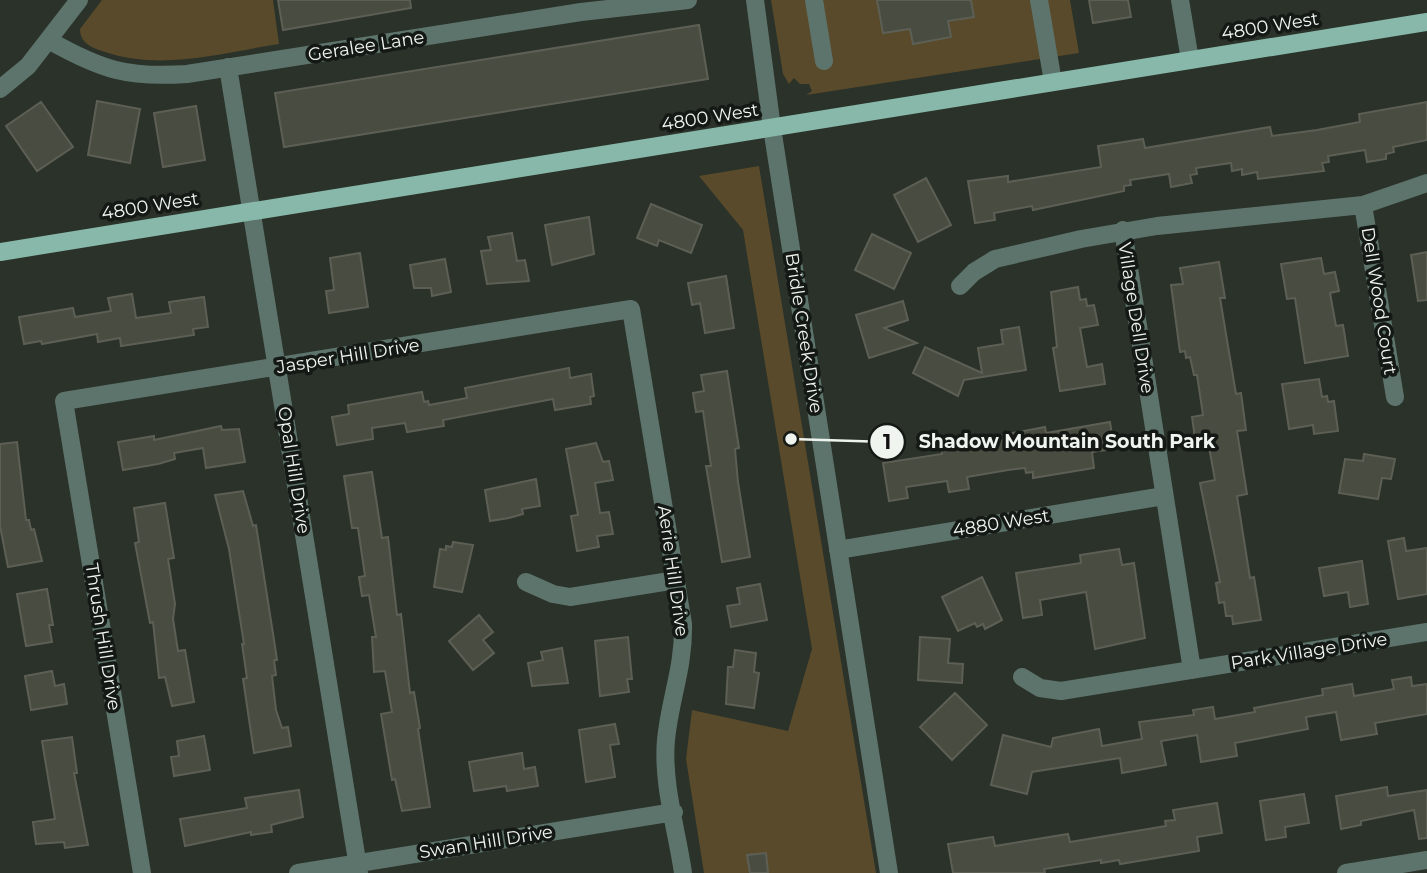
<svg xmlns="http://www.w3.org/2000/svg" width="1427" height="873" font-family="Montserrat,sans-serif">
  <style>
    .green { fill: #584a2a }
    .building { fill: #494c40; stroke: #5d5f54; stroke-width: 2 }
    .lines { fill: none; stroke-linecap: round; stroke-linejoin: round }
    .minor { stroke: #5d746c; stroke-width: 18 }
    .major { stroke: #87b8a9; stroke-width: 18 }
    .labels { text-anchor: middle; stroke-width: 7; stroke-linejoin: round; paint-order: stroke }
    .street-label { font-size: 18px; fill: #eff4ee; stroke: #151915 }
    .leader { fill: none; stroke: #eff4ee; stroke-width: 2.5 }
    .callout-dot { fill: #eff4ee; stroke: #151915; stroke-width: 2.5 }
    .mark-label { font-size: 21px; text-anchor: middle; font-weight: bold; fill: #111 }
    .callout-label { font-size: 19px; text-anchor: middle; font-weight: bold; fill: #eff4ee; stroke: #151915; stroke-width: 7; stroke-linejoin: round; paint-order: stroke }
  </style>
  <rect width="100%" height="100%" fill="#2a322a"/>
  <!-- green -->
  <path class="green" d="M102,0H273L279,44C222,53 162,71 105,52C93,48 80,44 80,29Z
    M771,0H1070L1079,53L806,95L812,91L809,84H800L794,78L789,84L783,74Z
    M759,166L876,873H704L686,759L692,710L788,731L812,649L743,230L699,176Z"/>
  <!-- building -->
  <path class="building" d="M278,0H410L411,8L283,30Z
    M877,0H971L974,17L948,21L951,37L913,44L910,29L883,33Z
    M1089,0H1128L1131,17L1093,23Z
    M699,25L708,79L284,147L275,93Z
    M97,101L140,109L130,163L88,155Z
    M41,102L73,147L37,171L6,126Z
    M1427,102V140L1393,147L1394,152L1386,154V159L1367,162L1365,150L1328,156L1329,162L1322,163L1324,171L1258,179L1257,172L1242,175V169L1232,171L1231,163L1196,168L1197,174L1190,175L1192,183L1171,187L1169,174L1130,180L1131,185L1124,186V191L1033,210L1032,206L994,213L995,220L975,223L968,181L1008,176V182L1101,167L1098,146L1143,139L1145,148L1270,127L1272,136L1317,130L1360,122L1359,114Z
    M196,106L205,160L163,167L154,113Z
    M926,178L951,225L918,242L894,195Z
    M651,204L702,225L691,253L659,240L657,246L637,238Z
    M589,217L594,254L552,265L545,225Z
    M512,233L517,261L525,260L529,281L487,284L481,251L491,250L488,237Z
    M872,234L911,253L894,289L855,270Z
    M1427,252V300L1418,301L1411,255Z
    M360,253L368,307L329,313L326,291L334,290L330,258Z
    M1321,258L1324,274L1335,272L1339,291L1330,293L1336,326L1343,325L1348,356L1305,363L1295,298L1287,299L1281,264Z
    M445,259L451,292L432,296L431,288H414L410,265Z
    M1219,262L1225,298H1220L1236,394L1241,393L1246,430L1237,431L1247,494L1237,496L1250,578L1254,577L1261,620L1233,624L1232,616H1226L1224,602L1219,603L1216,583L1220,582L1200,483L1215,480L1207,436L1195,438L1192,417L1203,415L1197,375H1194L1190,357L1186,358L1185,351L1180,352L1171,285L1183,284L1180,268Z
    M726,276L734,328L705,333L700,303L692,305L688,283Z
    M1078,287L1080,300L1086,299L1087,306L1094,305L1098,325L1080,328L1087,367L1102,364L1105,384L1060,391L1053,348L1057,347L1051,292Z
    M132,294L136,318L171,313L169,302L204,297L208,327L193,329L194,335L121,346L120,338L98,342L97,334L42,344L41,341L24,344L19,317L73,308L75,317L111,311L108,298Z
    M903,301L908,320L884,328L917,343L869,358L856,315Z
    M1019,327L1026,370L964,380L958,396L913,373L925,347L982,373L978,348L1003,344L1001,330Z
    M569,368L570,378L591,374L594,396L590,397L591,404L555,410L553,399L443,420L444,426L407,432L405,423L372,428L373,439L337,445L332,417L349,414L348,405L422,392L424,402L428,401L429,405L467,398L465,388Z
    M727,371L739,448L735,449L738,482L750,557L722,562L706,466H711L703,411L696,412L693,393L704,391L701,375Z
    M1319,379L1322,397L1327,396L1328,402L1334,401L1338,431L1314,434L1313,425L1289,429L1282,384Z
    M1110,422L1114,449L1092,452L1094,468L1033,478V472L1026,473L1025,468L1008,470L967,477L969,489L949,492L947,481L906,487L908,498L889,501L883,463L942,454V450L1003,441L1002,435L1045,427L1046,433Z
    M221,426L222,430L239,429L245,462L206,468L203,448L174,453L175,459L158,464L123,470L118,442L154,436V440Z
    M17,442L26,520H29L31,530L34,529L42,561L8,567L0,526V444Z
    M596,443L603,462L609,461L613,480L595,483L600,513L609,512L613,534L597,536L599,547L577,551L571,516L578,515L566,449Z
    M1364,454L1395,459L1391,479L1382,478L1378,499L1339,493L1345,459L1363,461Z
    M372,472L382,538L388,537L397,615L401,614L410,693L414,692L420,728L418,729L430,807L402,811L395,779L392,780L381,714L392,712L385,671L374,672L372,637H376L369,595L362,596L359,577L365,576L358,528H352L344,476Z
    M536,479L540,506L522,509L523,514L509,518L490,521L485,490Z
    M243,491L253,526L256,525L274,640L277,660H274L276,675L272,676L276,710L282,728L288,727L291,746L254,753L243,679L247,678L242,644H244L229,549L215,495Z
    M165,503L174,558L168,559L175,604L173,619L178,651L185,650L194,702L172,706L165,677L159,678L153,622L150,623L135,543L139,542L134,508Z
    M1404,538L1406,551L1427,548V594L1398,599L1388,541Z
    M453,542L473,545L462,592L434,587L440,549L446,550V546L452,547Z
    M1119,549L1122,565L1134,563L1145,638L1095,649L1086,592L1040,600L1042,615L1023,618L1016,573L1081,563L1080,555Z
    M1362,561L1368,604L1350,607L1348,592L1324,596L1319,568Z
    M982,577L1002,620L985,629L983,624L977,627L975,623L958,631L942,597Z
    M760,584L767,620L731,627L727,606L740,604L737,588Z
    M47,589L53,625H49L52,642L26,646L17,594Z
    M479,615L493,632L483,640L494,653L473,670L449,641Z
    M628,637L632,679H627L629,692L600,696L595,641Z
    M920,637L950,639L948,663L963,664L962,683L918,680Z
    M562,648L568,683L532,686L528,663L543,660L541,652Z
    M735,650L756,653L754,672L759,673L754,708L726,704L728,667H733Z
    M52,671L55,686L64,684L67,704L31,710L25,676Z
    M1411,677L1412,686L1427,684V714L1375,723L1377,734L1341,740L1336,712L1306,717L1308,729L1235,743L1237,756L1201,762L1197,735L1161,741L1166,765L1122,773L1120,758L1032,772L1027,794L991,785L1003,735L1051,747L1053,738L1099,729L1102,746L1142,739L1139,722L1194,715L1193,710L1213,707L1215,719L1255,712L1254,708L1323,695L1322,689L1352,684L1354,696L1394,689L1392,680Z
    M955,693L987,725L952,760L920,727Z
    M615,724L619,744L610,745L615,777L586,782L579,730Z
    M204,736L210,770L174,776L171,757L179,756L177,741Z
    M72,737L77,773H74L88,845L65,848L64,842L36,844L33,822L55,819L42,741Z
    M522,753L524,769L535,767L538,786L507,791L506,786L474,791L469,762Z
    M1387,787L1388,796L1427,790V838L1419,839L1414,810L1361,821V825L1341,829L1336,796Z
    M299,790L303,817L271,825L272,832L251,835V832L185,846L180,819L247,808L245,798Z
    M1304,794L1309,823L1285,827L1286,837L1266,840L1260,801Z
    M1217,803L1222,833L1197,837L1199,851L1120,864L1119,860L1101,863V860L1044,869L1045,873H953L948,844L993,837L995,846L1068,834L1070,842L1166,826L1165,821L1175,820L1173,810Z
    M766,853L768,873H750L747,855Z"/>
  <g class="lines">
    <!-- minor -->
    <path class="minor" d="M755,0L772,128L889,873
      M814,0L824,61
      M1039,0L1053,82
      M1180,0L1190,60
      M50,41C102,70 127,78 187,74L581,12L688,0
      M228,67L359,873
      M0,89L28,66L79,0
      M1363,205L1395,397
      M1123,230L1192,670
      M960,286L974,272L995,259L1081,239L1157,226L1363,205L1427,183
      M838,550L1164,496
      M526,582L553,594L570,597L676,580
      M1022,677L1040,688L1061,691L1427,632
      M142,873L64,401L631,309L683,624C684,668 670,698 666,740C662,783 677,831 683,873
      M298,873L674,812
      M1346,873L1427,860"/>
    <!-- major -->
    <path class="major" d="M0,252L1427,22"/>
  </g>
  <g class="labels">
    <!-- street labels -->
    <g class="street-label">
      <text transform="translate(1270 26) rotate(-9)" y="6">4800 West</text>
      <text transform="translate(366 46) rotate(-9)" y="6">Geralee Lane</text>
      <text transform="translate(710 117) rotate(-9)" y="6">4800 West</text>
      <text transform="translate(150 206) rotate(-9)" y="6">4800 West</text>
      <text transform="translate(1379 301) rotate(81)" y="6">Dell Wood Court</text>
      <text transform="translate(1136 318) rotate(81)" y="6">Village Dell Drive</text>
      <text transform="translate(804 333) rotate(81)" y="6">Bridle Creek Drive</text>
      <text transform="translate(348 356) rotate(-9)" y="6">Jasper Hill Drive</text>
      <text transform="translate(294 470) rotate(81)" y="6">Opal Hill Drive</text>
      <text transform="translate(1001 523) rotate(-9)" y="6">4880 West</text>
      <text transform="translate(673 571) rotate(82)" y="6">Aerie Hill Drive</text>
      <text transform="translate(103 637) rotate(81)" y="6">Thrush Hill Drive</text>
      <text transform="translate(1309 651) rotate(-9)" y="6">Park Village Drive</text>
      <text transform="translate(486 842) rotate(-9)" y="6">Swan Hill Drive</text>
    </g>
  </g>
  <!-- callouts -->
  <path class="leader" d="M791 439L887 442"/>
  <g class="callout-dot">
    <circle cx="791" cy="439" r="7"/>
    <circle cx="887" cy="442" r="18"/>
  </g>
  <g class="mark-label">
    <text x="887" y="449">1</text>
  </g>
  <g class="callout-label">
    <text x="1067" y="448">Shadow Mountain South Park</text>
  </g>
</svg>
